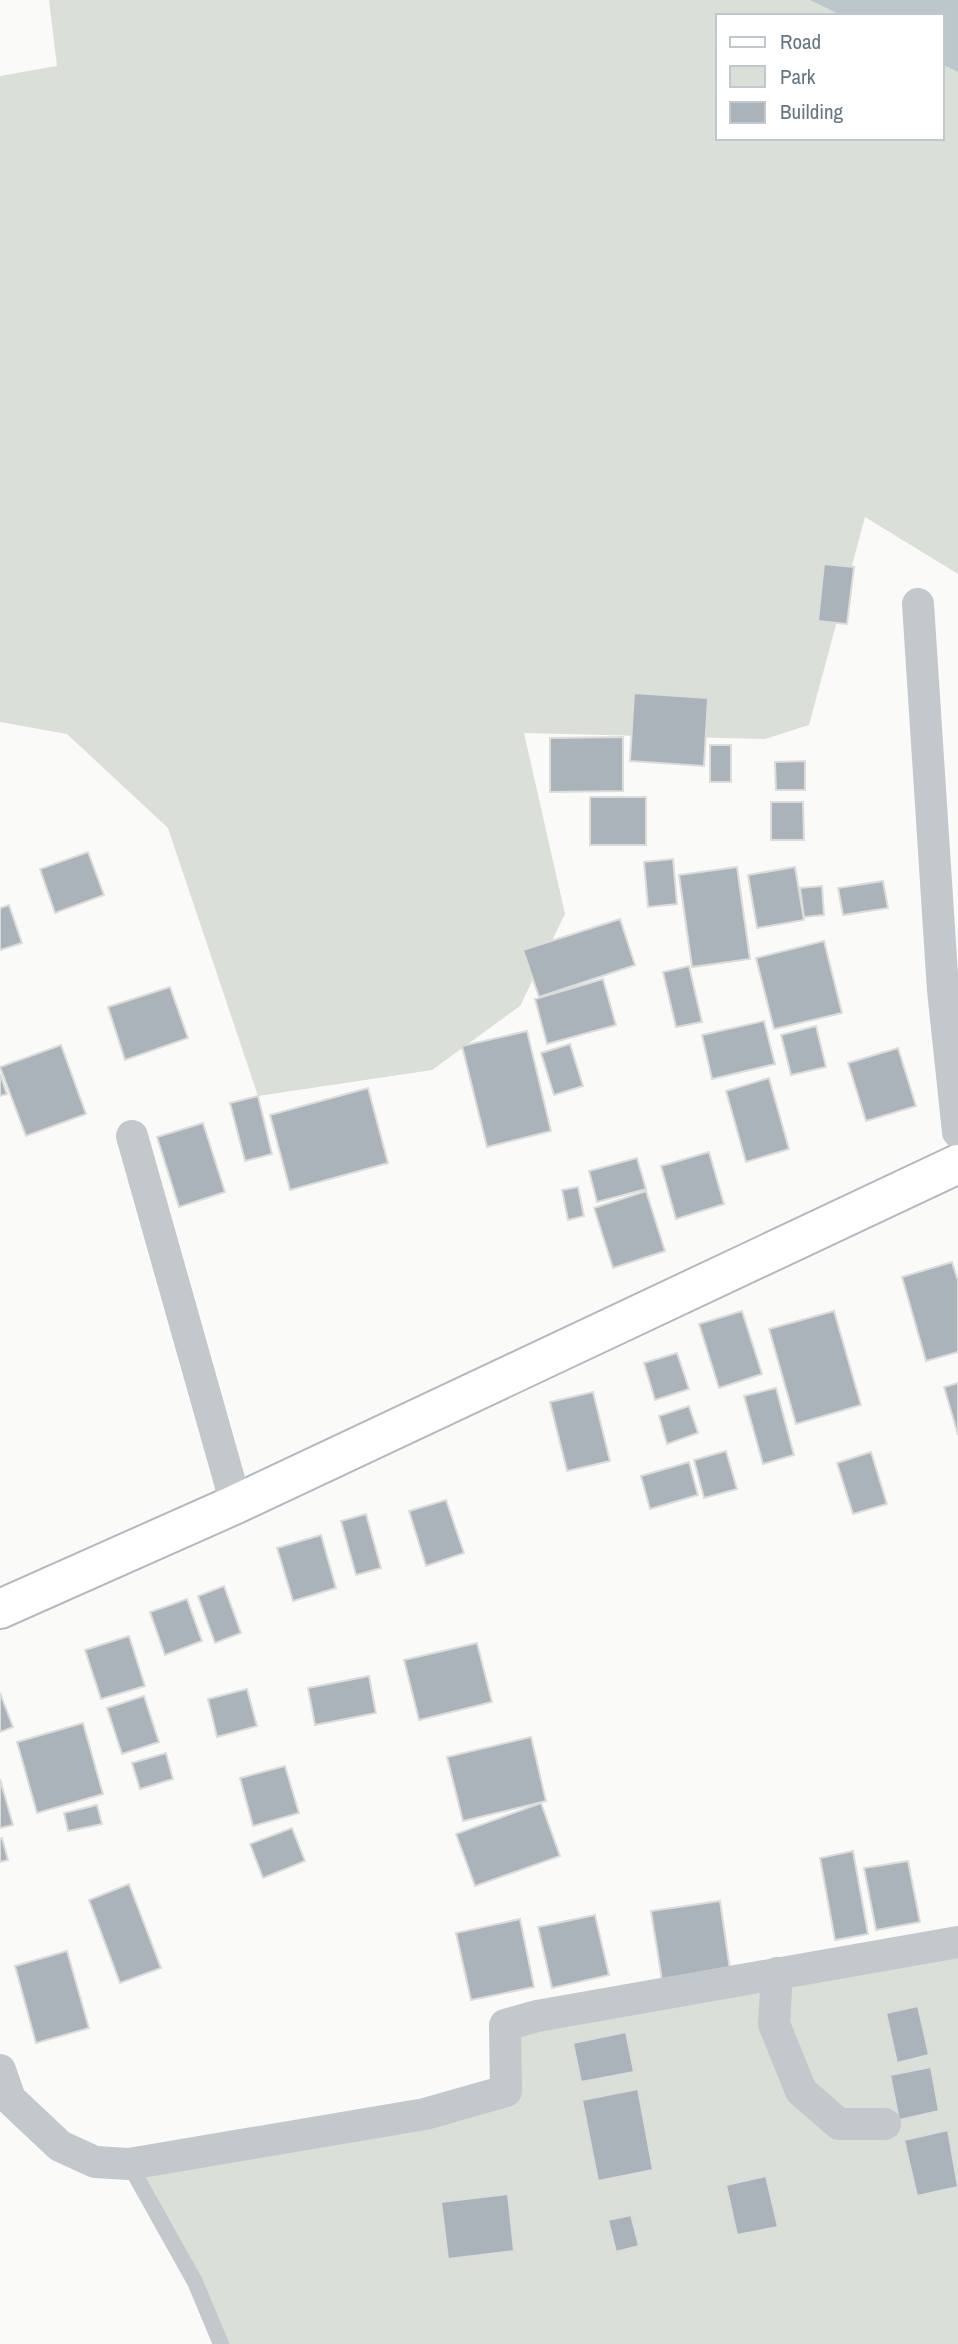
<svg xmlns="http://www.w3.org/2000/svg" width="958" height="2344" font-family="'Archivo Narrow',sans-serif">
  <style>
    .green { fill: #dadfd7; fill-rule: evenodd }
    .water { fill: #bbc7cb }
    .building { fill: #aab3b9; stroke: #dcdcda; stroke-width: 2 }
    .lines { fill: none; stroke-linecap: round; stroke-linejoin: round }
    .secondary-casing { stroke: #b3babf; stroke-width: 42 }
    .lane { stroke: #c3c8cc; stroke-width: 16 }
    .street { stroke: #c3c8cc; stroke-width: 32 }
    .secondary { stroke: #fff; stroke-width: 38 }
  </style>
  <rect width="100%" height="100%" fill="#fafaf8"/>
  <!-- green -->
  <path class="green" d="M49,0H958V574L865,517L809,725L765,739L524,733L565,914L520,1006L432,1070L258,1096L168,828L67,734L0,722V76L57,66ZM718,16H942V138H718Z
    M958,1943V2344H221L129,2164L506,2091L505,2025Z"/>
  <!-- water -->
  <path class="water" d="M810,0H958V72L942,64V16H843Z"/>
  <!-- building -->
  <path class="building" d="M824,564L854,567L847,624L818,621Z
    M634,693L708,698L704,766L630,761Z
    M623,737V791L550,792V738Z
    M710,745H731V782H710Z
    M805,761V790H776L775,762Z
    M590,797H646V845H590Z
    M771,802H803L804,840H771Z
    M88,852L104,895L55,913L40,869Z
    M673,859L677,904L648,907L644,862Z
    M737,867L750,959L692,967L679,875Z
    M795,867L804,920L757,928L748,875Z
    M883,881L888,908L843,915L838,888Z
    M822,886L824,915L804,917L800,888Z
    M9,905L22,943L0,950V908Z
    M620,919L635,965L539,997L523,950Z
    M824,941L842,1013L774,1029L756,958Z
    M689,966L702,1022L676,1027L663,972Z
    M603,979L616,1025L547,1044L535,999Z
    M170,987L188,1038L125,1060L108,1007Z
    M764,1021L775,1064L712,1079L702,1035Z
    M816,1026L826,1067L791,1075L781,1035Z
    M527,1031L551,1131L487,1147L462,1046Z
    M570,1044L583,1086L554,1095L541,1053Z
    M61,1045L86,1114L26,1136L0,1067Z
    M898,1048L916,1106L866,1121L848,1063Z
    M0,1074L7,1094L0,1096Z
    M769,1078L789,1149L746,1162L726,1091Z
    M368,1088L388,1163L290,1190L270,1115Z
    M258,1096L272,1154L245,1161L230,1103Z
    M203,1123L225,1192L179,1207L157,1137Z
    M709,1152L724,1204L676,1219L661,1166Z
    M637,1158L646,1189L597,1202L589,1171Z
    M578,1187L584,1216L568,1220L562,1190Z
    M646,1191L665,1251L613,1268L594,1208Z
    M952,1262L958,1281V1352L926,1361L902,1277Z
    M742,1311L762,1374L719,1388L699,1324Z
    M834,1311L861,1405L796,1424L769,1329Z
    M677,1353L689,1389L655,1400L644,1363Z
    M958,1383V1435L944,1387Z
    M776,1388L794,1455L763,1464L744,1396Z
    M593,1392L610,1461L567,1471L550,1402Z
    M689,1406L698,1433L667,1444L659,1416Z
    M726,1451L737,1489L704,1498L694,1460Z
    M871,1452L887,1504L853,1514L837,1463Z
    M689,1462L698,1495L650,1509L641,1476Z
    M446,1500L464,1553L426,1566L409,1511Z
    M366,1514L381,1568L356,1575L341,1521Z
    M321,1535L336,1588L293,1601L277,1548Z
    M224,1586L241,1633L215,1643L198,1596Z
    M187,1599L202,1641L165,1655L150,1612Z
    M129,1636L145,1686L101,1699L85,1650Z
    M477,1643L492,1702L419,1720L404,1660Z
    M369,1676L376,1713L315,1725L308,1688Z
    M247,1689L257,1726L217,1737L208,1699Z
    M0,1693L13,1727L0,1732Z
    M144,1696L159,1742L122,1754L107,1708Z
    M83,1723L103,1794L37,1813L17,1742Z
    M531,1737L546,1801L463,1821L447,1757Z
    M166,1753L173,1779L140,1789L132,1763Z
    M285,1766L299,1813L253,1826L240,1778Z
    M0,1779L13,1825L0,1828Z
    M541,1803L560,1856L475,1886L456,1834Z
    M97,1805L102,1824L68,1831L64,1813Z
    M292,1828L305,1861L263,1878L250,1844Z
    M2,1838L8,1860L0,1862V1839Z
    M853,1851L868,1934L835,1940L820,1858Z
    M908,1861L920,1922L876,1930L864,1868Z
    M129,1884L161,1968L120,1983L89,1900Z
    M720,1901L730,1970L662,1980L651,1911Z
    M595,1915L609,1975L552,1988L538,1927Z
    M520,1919L534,1987L471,2000L456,1933Z
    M67,1951L89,2028L36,2043L15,1966Z
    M918,2006L929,2055L897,2063L886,2013Z
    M626,2032L634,2072L581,2082L573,2043Z
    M931,2067L939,2111L899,2120L890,2075Z
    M638,2089L653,2170L598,2181L582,2100Z
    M948,2130L958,2187L917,2196L904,2140Z
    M766,2176L778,2227L737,2235L726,2185Z
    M508,2194L514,2251L448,2259L441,2202Z
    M631,2215L639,2246L616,2252L608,2220Z"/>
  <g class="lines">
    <!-- secondary casing -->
    <g class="secondary-casing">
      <path id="secondary" d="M0,1609L236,1504L958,1164"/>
    </g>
    <!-- lane -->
    <path class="lane" d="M129,2164L195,2282L221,2344"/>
    <!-- street -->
    <path class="street" d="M918,604L943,990L958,1132
      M132,1136L236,1504
      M777,1973L774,2024L801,2091L839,2124H885
      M0,2070L10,2099L60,2146L95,2162L129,2164L425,2114L506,2091L505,2025L537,2016L958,1942"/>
    <!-- secondary -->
    <use href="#secondary" class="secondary"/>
  </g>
  <!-- legend -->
  <rect x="716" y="14" width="228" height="126" fill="#ffffff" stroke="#c1c8cd" stroke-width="2"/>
  <rect x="730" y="37" width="35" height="10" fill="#ffffff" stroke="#c1c8cd" stroke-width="2"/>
  <text x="780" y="49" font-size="21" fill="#657683">Road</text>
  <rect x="730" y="66" width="35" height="21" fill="#dadfd7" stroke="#c1c8cd" stroke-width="2"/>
  <text x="780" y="84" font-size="21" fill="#657683">Park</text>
  <rect x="730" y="102" width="35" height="21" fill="#aab3b9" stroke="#c1c8cd" stroke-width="2"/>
  <text x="780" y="119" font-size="21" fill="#657683">Building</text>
</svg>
